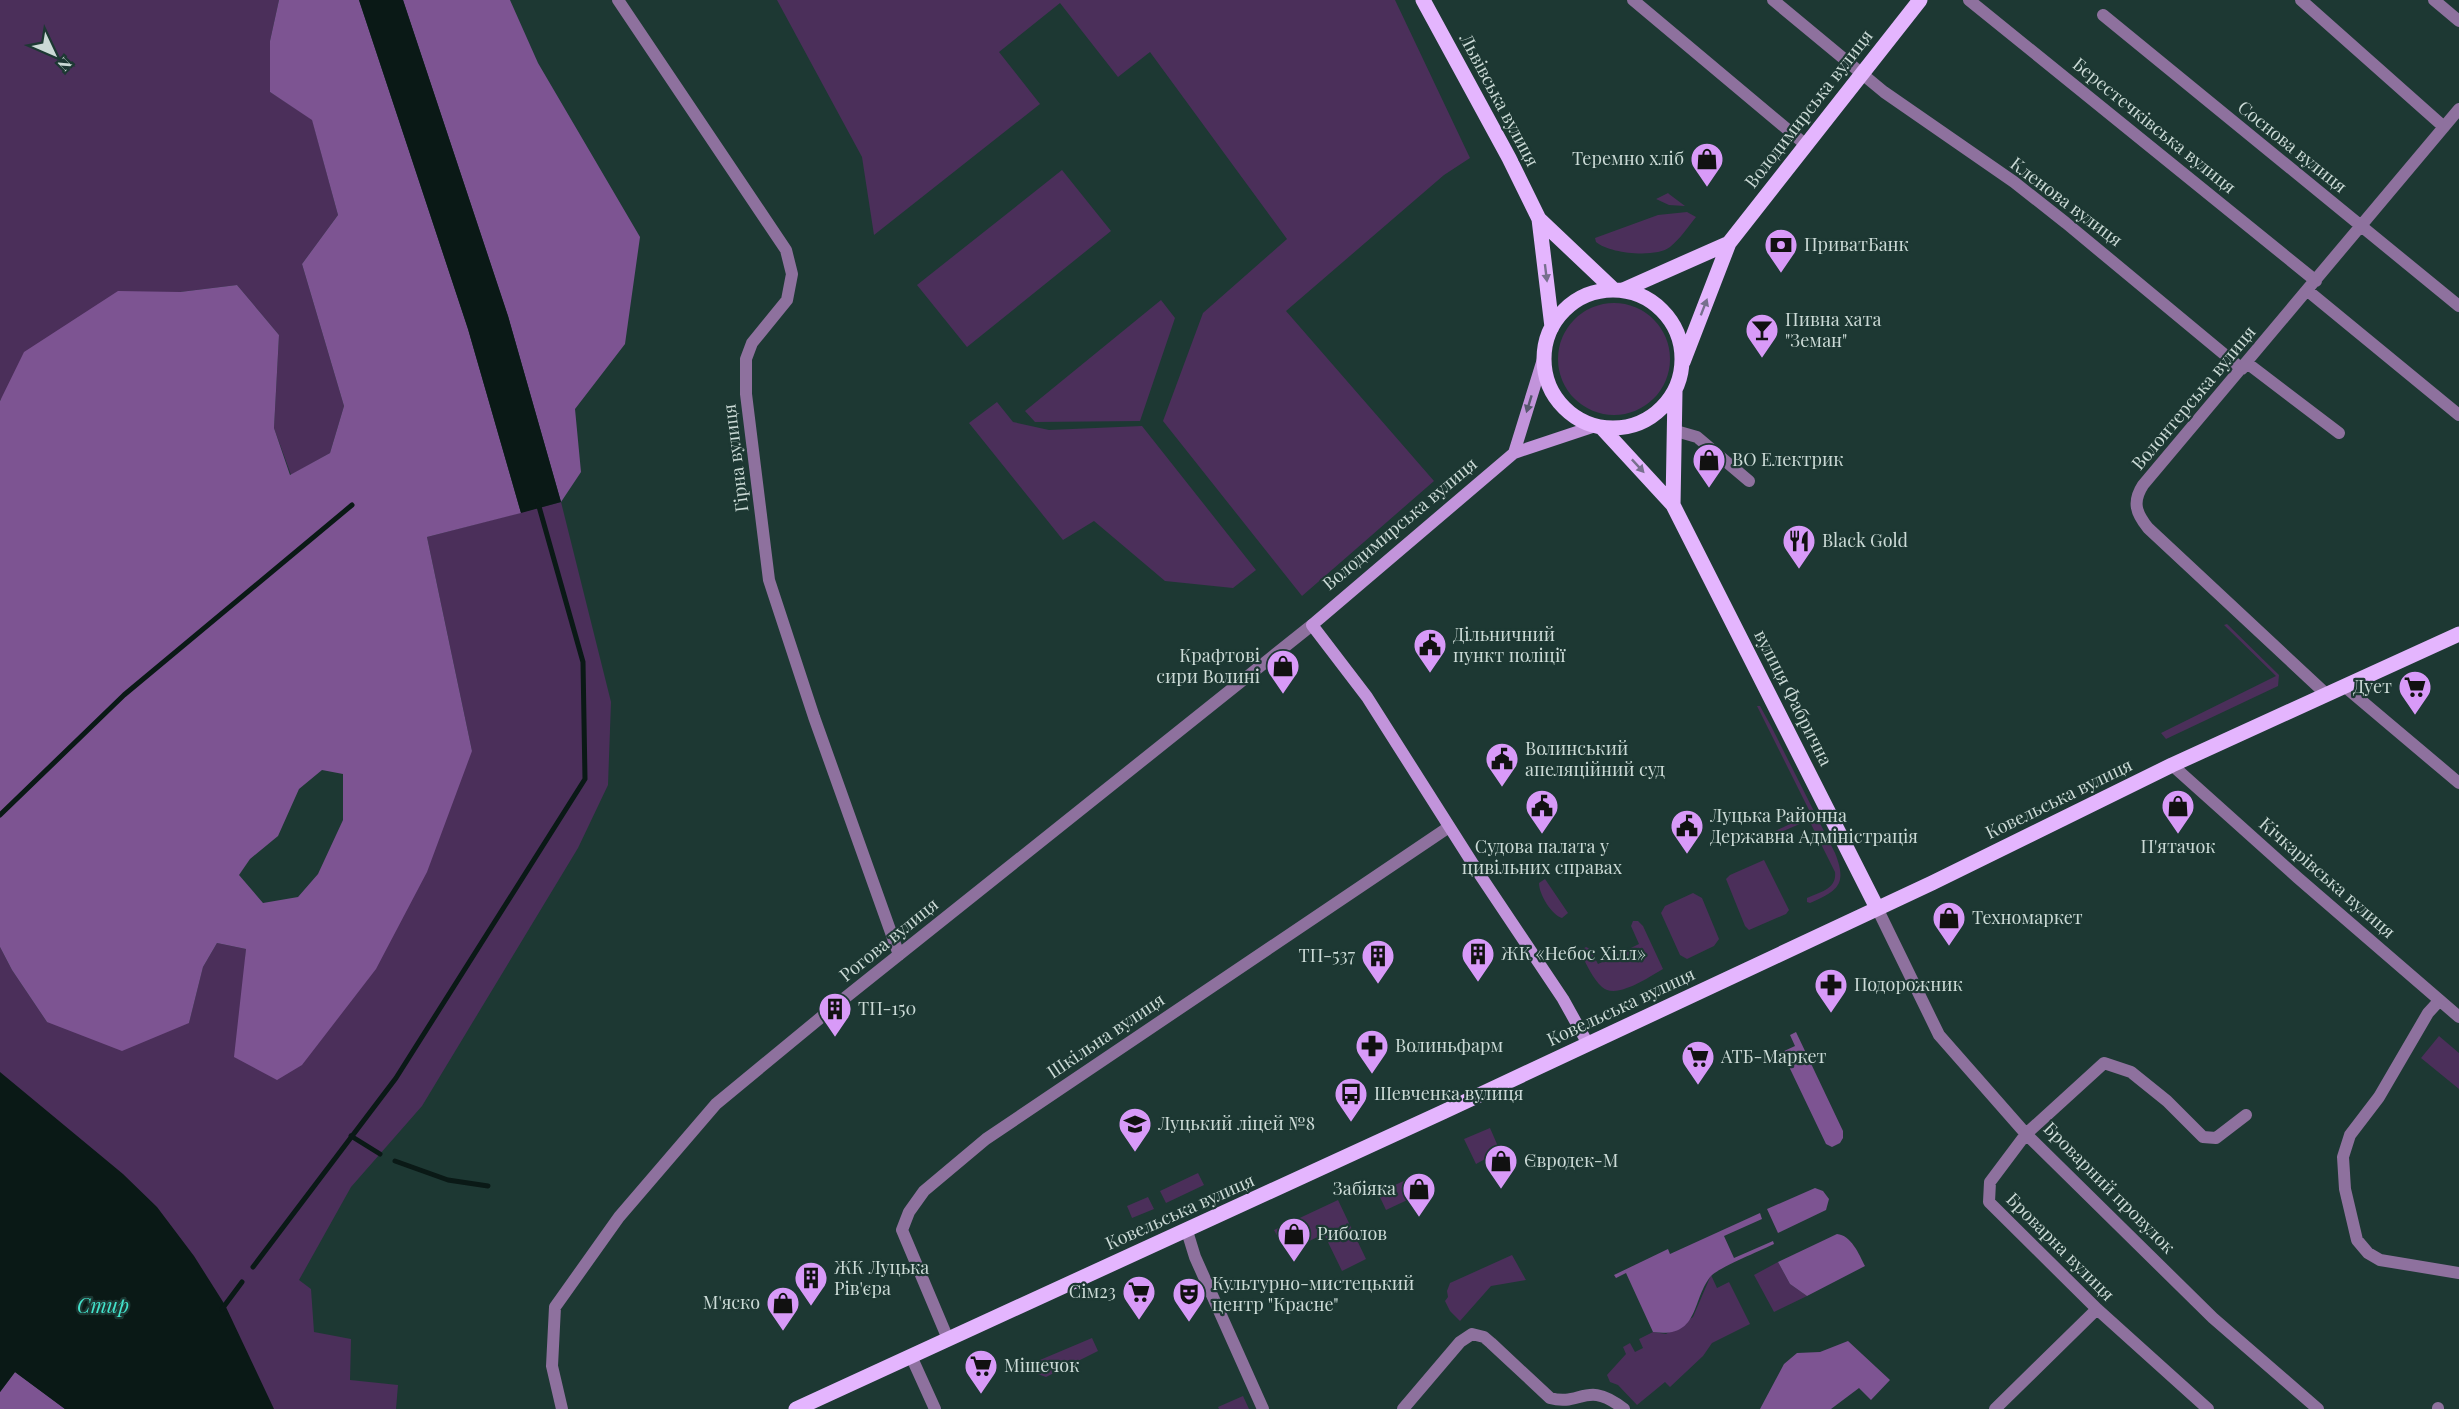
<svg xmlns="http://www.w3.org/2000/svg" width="2459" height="1409" font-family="'Playfair Display',serif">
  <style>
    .green { fill: #4b2f5a }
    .forest { fill: #7d5492; fill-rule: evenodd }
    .water { fill: #0a1916 }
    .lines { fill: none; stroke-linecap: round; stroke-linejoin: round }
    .stream { stroke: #0a1916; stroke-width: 5 }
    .street { stroke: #8e719e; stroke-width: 12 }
    .secondary { stroke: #c294db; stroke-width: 12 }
    .primary { stroke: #e4b5fe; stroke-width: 15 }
    .oneway { fill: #77708e }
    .oneway2 { fill: #57586e }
    .labels { text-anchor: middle; stroke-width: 4.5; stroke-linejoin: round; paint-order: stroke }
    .street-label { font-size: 18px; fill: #cbdad6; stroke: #1d3833 }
    .poi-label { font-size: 18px; fill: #cbdad6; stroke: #1d3833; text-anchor: start }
    .water-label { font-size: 20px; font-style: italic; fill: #43e4cd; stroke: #1d3833 }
  </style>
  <rect width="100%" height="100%" fill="#1d3833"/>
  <!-- green -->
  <path class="green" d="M0,0H279L270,41V92L312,119L338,215L302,264L344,406L330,453L291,475L274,428L279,335L237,285L180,292L0,400Z
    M777,0H1395L1470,158L1444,175L1286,311L1434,481L1302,596L1163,421L1203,313L1287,239L1150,52L1118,77L1060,3L999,52L1040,104L874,235L862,157Z
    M1062,170L1111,231L967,347L917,285Z
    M1668,193L1669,194L1685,206L1669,205L1656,199Z
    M1687,212L1696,217C1688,227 1680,239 1670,247C1656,258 1610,254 1596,242L1595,238L1658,215Z
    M1161,300L1175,318L1140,421L1035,422L1025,411Z
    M1558 359a56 56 0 1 1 112 0a56 56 0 1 1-112 0Z
    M997,402L1013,422L1049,430L1142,426L1256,570L1233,588L1165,581L1094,521L1063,540L969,423Z
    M561,502L611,702L608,785L578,848L422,1106L351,1187L299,1280L311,1289L314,1332L351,1339L350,1380L398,1385L396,1409H258L0,1106V947L12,970L47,1022L189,1023L203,967L217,943L246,949L244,978L472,751L427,537Z
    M2227,624L2279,675L2278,686L2166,739L2161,733L2276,676L2224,625Z
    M1757,706H1760L1771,726L1835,853C1848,885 1837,891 1810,903L1807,902V898C1820,892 1837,889 1835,872L1809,820L1781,832H1773L1811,814Z
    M1764,860L1789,910L1786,914L1749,930L1745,926L1726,879L1730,875Z
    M1545,879L1568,913L1562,918C1552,915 1539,895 1539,883Z
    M1693,893L1702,898L1719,939L1714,946L1687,959L1680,955L1661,913L1665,906Z
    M1633,921H1638L1643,926L1663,969C1649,977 1616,1000 1602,987C1593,979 1587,965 1581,954V950L1586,947L1590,949L1598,964L1639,944L1631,926Z
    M2439,1036L2459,1053V1089L2421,1058Z
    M1490,1128L1500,1151L1476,1164L1464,1139Z
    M1198,1173L1204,1185L1166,1203L1160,1191Z
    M1410,1178L1418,1195L1386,1210L1378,1193Z
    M1148,1197L1154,1209L1132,1218L1127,1206Z
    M1338,1200L1366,1259L1342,1271L1324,1234L1286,1252L1274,1230Z
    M1512,1255L1526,1280L1491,1286L1460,1321L1450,1311L1445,1301L1448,1297L1447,1291L1450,1283Z
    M1778,1262L1790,1284L1807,1296L1774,1312L1754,1275Z
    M1711,1275L1717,1288L1729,1282L1750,1324L1712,1343L1703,1356L1670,1387L1665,1382L1637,1405L1618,1385L1610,1382L1607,1375L1626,1354L1623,1347L1630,1343L1635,1352L1643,1348L1639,1339L1653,1332L1666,1334L1693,1317Z
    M1092,1338L1098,1351L1046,1377L1021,1368Z
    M1243,1396L1249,1409H1219L1218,1407Z"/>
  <!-- forest -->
  <path class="forest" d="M279,0H359L468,329L521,513L427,537L472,751L427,872L376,969L302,1065L277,1080L234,1057L246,949L217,943L203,967L189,1023L122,1051L47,1022L12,970L0,947V401L24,352L118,291L180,292L237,285L279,335L274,428L290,475L330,453L344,406L302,264L338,215L312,120L270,92V41ZM322,770L343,774V820L318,874L298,897L263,903L239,875L250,859L278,836L299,789Z
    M403,0H510L538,63L640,237L625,344L575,409L581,472L561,502L508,316Z
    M1796,1032L1843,1131V1138L1840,1143L1832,1147L1826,1144L1782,1052L1795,1046L1790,1035Z
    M1815,1188L1823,1191L1829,1199L1826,1210L1778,1233L1767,1209Z
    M1760,1213L1762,1219L1724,1236L1734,1258L1773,1241L1774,1244C1762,1250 1718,1268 1711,1276C1691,1300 1700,1339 1653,1332L1626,1273L1616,1278L1614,1275L1668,1249L1670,1254Z
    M1837,1234C1851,1235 1859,1254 1865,1266L1807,1296L1790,1284L1778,1262Z
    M1848,1341L1890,1380L1871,1400L1859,1388L1831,1409H1760L1784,1364L1797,1353L1820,1352Z
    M15,1372L65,1409H0V1392Z"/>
  <!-- water -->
  <path class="water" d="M359,0H403L508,316L561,502L521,513L468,329Z
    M0,1072L123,1174L157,1207L194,1256L225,1305L274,1409H65L15,1372L0,1392Z"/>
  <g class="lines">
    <!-- stream -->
    <path class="stream" d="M0,815L124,695L352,505
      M351,1136L380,1154
      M395,1161L448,1180L488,1186
      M253,1267L396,1078L585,779L583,662L538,503
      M222,1309L242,1282"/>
    <!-- street -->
    <path class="street" d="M618,0L786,250L792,274L787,300L752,343L746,359V394L769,580L814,717L899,955
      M1633,0L1806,145
      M1773,0L1884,92L2014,182L2066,223L2242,369
      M1969,0L2316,281
      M2301,0L2444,127
      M2434,0L2459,21
      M2103,15L2459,306
      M2308,291L2459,415
      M2247,363L2339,433
      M1676,431L1697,437L1749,481
      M2344,686L2459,783
      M2326,694L2148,528C2136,513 2132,502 2143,485L2459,109
      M2172,765L2298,878L2459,1017
      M1877,908L1939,1035L2026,1134L1990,1182L1989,1202L2097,1309L2208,1409
      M2439,1001L2428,1013L2379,1097L2350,1135L2343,1157L2345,1189L2357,1240L2368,1253L2380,1260L2459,1273
      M2246,1115L2216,1138L2203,1137L2167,1101L2131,1072L2104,1063L2026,1134L2213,1318L2318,1409
      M1187,1231L1195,1257L1263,1409
      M948,1339L902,1230L909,1212L924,1191L986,1139L1449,827
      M911,1356L935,1409
      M2438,1408V1409
      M562,1409L552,1366L555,1307L619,1217L716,1104L836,1005L1312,625
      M1403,1409L1460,1342L1472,1334L1484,1337L1491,1343L1550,1398C1581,1407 1586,1379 1624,1409
      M1995,1409L2097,1309"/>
    <!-- secondary -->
    <path class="secondary" d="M1514,453L1544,356
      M1588,1044L1563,999L1480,875L1367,697L1312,625L1514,453L1595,426"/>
    <!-- primary -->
    <path class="primary" d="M1423,0L1509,158L1539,219L1552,327
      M1539,219L1614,290
      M1623,290L1729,243
      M1544 359a69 69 0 1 1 138 0a69 69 0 1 1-138 0Z
      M1683,362L1729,243L1920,0
      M1602,428L1673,505L1877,908
      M1673,505L1675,391
      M796,1409L1443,1112L1932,883L2172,765L2459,634"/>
  </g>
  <!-- one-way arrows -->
  <defs><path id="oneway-solid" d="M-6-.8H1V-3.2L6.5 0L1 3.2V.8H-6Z" transform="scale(1.5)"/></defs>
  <g class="oneway">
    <use href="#oneway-solid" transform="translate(1546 273) rotate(83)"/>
    <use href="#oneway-solid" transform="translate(1704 307) rotate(-69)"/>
    <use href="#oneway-solid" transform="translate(1638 466) rotate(47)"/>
  </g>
  <use class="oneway2" href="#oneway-solid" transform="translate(1529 404) rotate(107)"/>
  <!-- icons -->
  <defs>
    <g id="shop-pin" transform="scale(1.725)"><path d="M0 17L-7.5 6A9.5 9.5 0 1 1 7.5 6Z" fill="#d89af8" stroke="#1d3833"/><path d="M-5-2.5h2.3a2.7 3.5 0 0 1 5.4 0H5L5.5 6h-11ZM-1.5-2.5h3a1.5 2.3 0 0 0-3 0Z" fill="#111"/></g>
    <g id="bank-pin" transform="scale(1.725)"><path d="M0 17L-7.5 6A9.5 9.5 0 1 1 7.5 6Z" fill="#d89af8" stroke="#1d3833"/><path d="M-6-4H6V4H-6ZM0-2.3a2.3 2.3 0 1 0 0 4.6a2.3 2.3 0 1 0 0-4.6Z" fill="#111"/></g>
    <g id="bar-pin" transform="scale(1.725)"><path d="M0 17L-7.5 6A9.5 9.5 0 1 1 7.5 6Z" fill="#d89af8" stroke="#1d3833"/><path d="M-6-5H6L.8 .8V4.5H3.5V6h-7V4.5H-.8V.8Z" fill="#111"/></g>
    <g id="restaurant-pin" transform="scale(1.725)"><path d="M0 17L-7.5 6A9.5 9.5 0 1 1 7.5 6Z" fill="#d89af8" stroke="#1d3833"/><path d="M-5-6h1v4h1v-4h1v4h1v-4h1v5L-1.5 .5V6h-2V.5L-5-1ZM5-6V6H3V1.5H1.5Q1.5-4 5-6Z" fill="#111"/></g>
    <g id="civic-pin" transform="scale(1.725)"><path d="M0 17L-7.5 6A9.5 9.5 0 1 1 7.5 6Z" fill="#d89af8" stroke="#1d3833"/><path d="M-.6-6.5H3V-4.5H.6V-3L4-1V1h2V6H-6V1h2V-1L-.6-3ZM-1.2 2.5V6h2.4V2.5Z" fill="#111"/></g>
    <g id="supermarket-pin" transform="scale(1.725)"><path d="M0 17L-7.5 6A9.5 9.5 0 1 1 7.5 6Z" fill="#d89af8" stroke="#1d3833"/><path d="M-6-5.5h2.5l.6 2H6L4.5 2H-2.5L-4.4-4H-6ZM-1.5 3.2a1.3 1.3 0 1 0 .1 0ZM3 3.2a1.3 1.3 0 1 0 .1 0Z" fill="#111"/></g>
    <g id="building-pin" transform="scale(1.725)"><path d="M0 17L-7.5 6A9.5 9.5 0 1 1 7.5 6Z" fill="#d89af8" stroke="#1d3833"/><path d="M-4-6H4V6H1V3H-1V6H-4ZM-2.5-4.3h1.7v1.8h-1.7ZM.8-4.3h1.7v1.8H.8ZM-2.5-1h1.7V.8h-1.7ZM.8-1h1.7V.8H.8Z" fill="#111"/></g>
    <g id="pharmacy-pin" transform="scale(1.725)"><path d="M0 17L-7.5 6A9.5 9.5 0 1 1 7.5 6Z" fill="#d89af8" stroke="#1d3833"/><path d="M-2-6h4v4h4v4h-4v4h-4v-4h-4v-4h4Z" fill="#111"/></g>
    <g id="bus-pin" transform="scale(1.725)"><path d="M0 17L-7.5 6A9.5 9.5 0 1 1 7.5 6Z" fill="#d89af8" stroke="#1d3833"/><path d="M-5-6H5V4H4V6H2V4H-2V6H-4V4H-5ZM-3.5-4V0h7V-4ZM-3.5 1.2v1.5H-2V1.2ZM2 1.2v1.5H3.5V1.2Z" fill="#111"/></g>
    <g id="school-pin" transform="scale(1.725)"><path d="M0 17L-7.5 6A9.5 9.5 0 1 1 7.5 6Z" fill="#d89af8" stroke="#1d3833"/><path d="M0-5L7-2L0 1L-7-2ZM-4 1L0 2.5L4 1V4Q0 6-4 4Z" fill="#111"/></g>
    <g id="theatre-pin" transform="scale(1.725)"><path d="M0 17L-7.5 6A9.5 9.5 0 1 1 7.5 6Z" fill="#d89af8" stroke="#1d3833"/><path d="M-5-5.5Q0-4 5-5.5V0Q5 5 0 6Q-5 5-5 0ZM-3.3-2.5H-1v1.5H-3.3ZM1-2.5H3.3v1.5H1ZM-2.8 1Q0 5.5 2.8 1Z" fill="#111"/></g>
  </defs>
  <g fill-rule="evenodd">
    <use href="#shop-pin" x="1707" y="159"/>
    <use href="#bank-pin" x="1781" y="245"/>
    <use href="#bar-pin" x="1762" y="330"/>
    <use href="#shop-pin" x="1709" y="460"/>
    <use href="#restaurant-pin" x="1799" y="541"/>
    <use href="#civic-pin" x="1430" y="645"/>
    <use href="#shop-pin" x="1283" y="666"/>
    <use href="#supermarket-pin" x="2415" y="687"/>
    <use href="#civic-pin" x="1502" y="759"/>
    <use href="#civic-pin" x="1542" y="806"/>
    <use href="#shop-pin" x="2178" y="806"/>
    <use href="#civic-pin" x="1687" y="826"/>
    <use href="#shop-pin" x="1949" y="918"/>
    <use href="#building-pin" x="1478" y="954"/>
    <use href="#building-pin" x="1378" y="956"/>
    <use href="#pharmacy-pin" x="1831" y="985"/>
    <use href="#building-pin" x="835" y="1009"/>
    <use href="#pharmacy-pin" x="1372" y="1046"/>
    <use href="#supermarket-pin" x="1698" y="1057"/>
    <use href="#bus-pin" x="1351" y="1094"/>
    <use href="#school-pin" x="1135" y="1124"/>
    <use href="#shop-pin" x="1501" y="1161"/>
    <use href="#shop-pin" x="1419" y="1189"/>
    <use href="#shop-pin" x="1294" y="1234"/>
    <use href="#building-pin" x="811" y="1278"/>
    <use href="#supermarket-pin" x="1139" y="1292"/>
    <use href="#theatre-pin" x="1189" y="1294"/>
    <use href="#shop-pin" x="783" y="1303"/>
    <use href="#supermarket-pin" x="981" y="1366"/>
  </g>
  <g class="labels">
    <!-- street labels -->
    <g class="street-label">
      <text transform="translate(1499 100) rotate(62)" y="6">Львівська вулиця</text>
      <text transform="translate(1809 109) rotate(-52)" y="6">Володимирська вулиця</text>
      <text transform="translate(2154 126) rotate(39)" y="6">Берестечківська вулиця</text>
      <text transform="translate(2292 147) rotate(39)" y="6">Соснова вулиця</text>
      <text transform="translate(2066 202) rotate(37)" y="6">Кленова вулиця</text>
      <text transform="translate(2194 398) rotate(-50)" y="6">Волонтерська вулиця</text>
      <text transform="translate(736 458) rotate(-97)" y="6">Гірна вулиця</text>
      <text transform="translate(1400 524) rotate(-40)" y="6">Володимирська вулиця</text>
      <text transform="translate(1793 698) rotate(63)" y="6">вулиця Фабрична</text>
      <text transform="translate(2059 799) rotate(-26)" y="6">Ковельська вулиця</text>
      <text transform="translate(2327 878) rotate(41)" y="6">Кічкарівська вулиця</text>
      <text transform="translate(889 940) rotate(-39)" y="6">Рогова вулиця</text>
      <text transform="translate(1621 1007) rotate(-25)" y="6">Ковельська вулиця</text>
      <text transform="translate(1106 1036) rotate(-34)" y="6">Шкільна вулиця</text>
      <text transform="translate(2109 1188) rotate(45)" y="6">Броварний провулок</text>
      <text transform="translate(1180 1212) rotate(-24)" y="6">Ковельська вулиця</text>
      <text transform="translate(2060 1247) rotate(45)" y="6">Броварна вулиця</text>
    </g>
    <!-- poi labels -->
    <g class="poi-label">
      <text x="1684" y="165" text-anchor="end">Теремно хліб</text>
      <text x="1804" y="251">ПриватБанк</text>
      <text x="1785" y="326">Пивна хата<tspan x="1785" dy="21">"Земан"</tspan></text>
      <text x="1732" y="466">ВО Електрик</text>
      <text x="1822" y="547">Black Gold</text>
      <text x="1453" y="641">Дільничний<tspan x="1453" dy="21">пункт поліції</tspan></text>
      <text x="1260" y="662" text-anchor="end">Крафтові<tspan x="1260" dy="21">сири Волині</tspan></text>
      <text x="2392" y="693" text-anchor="end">Дует</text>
      <text x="1525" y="755">Волинський<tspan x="1525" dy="21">апеляційний суд</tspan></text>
      <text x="1710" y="822">Луцька Районна<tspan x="1710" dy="21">Державна Адміністрація</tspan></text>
      <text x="1542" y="853" text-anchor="middle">Судова палата у<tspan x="1542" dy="21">цивільних справах</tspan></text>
      <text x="2178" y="853" text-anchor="middle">П'ятачок</text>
      <text x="1972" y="924">Техномаркет</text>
      <text x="1501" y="960">ЖК «Небос Хілл»</text>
      <text x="1355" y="962" text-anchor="end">ТП-537</text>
      <text x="1854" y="991">Подорожник</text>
      <text x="858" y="1015">ТП-150</text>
      <text x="1395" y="1052">Волиньфарм</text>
      <text x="1721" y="1063">АТБ-Маркет</text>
      <text x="1374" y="1100">Шевченка вулиця</text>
      <text x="1158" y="1130">Луцький ліцей №8</text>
      <text x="1524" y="1167">Євродек-М</text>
      <text x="1396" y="1195" text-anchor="end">Забіяка</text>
      <text x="1317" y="1240">Риболов</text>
      <text x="834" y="1274">ЖК Луцька<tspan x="834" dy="21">Рів'єра</tspan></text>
      <text x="1212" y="1290">Культурно-мистецький<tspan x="1212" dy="21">центр "Красне"</tspan></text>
      <text x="1116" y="1298" text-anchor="end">Сім23</text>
      <text x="760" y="1309" text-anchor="end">М'яско</text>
      <text x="1004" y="1372">Мішечок</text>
    </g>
    <!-- water labels -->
    <g class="water-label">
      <text x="103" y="1313">Стир</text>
    </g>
  </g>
  <!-- north arrow -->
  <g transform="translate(54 54) rotate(134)" stroke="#1d3833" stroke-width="4.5" paint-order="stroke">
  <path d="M0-4.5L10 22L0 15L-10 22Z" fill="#cbdad6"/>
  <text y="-9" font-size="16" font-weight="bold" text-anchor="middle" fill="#cbdad6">N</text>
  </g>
</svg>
